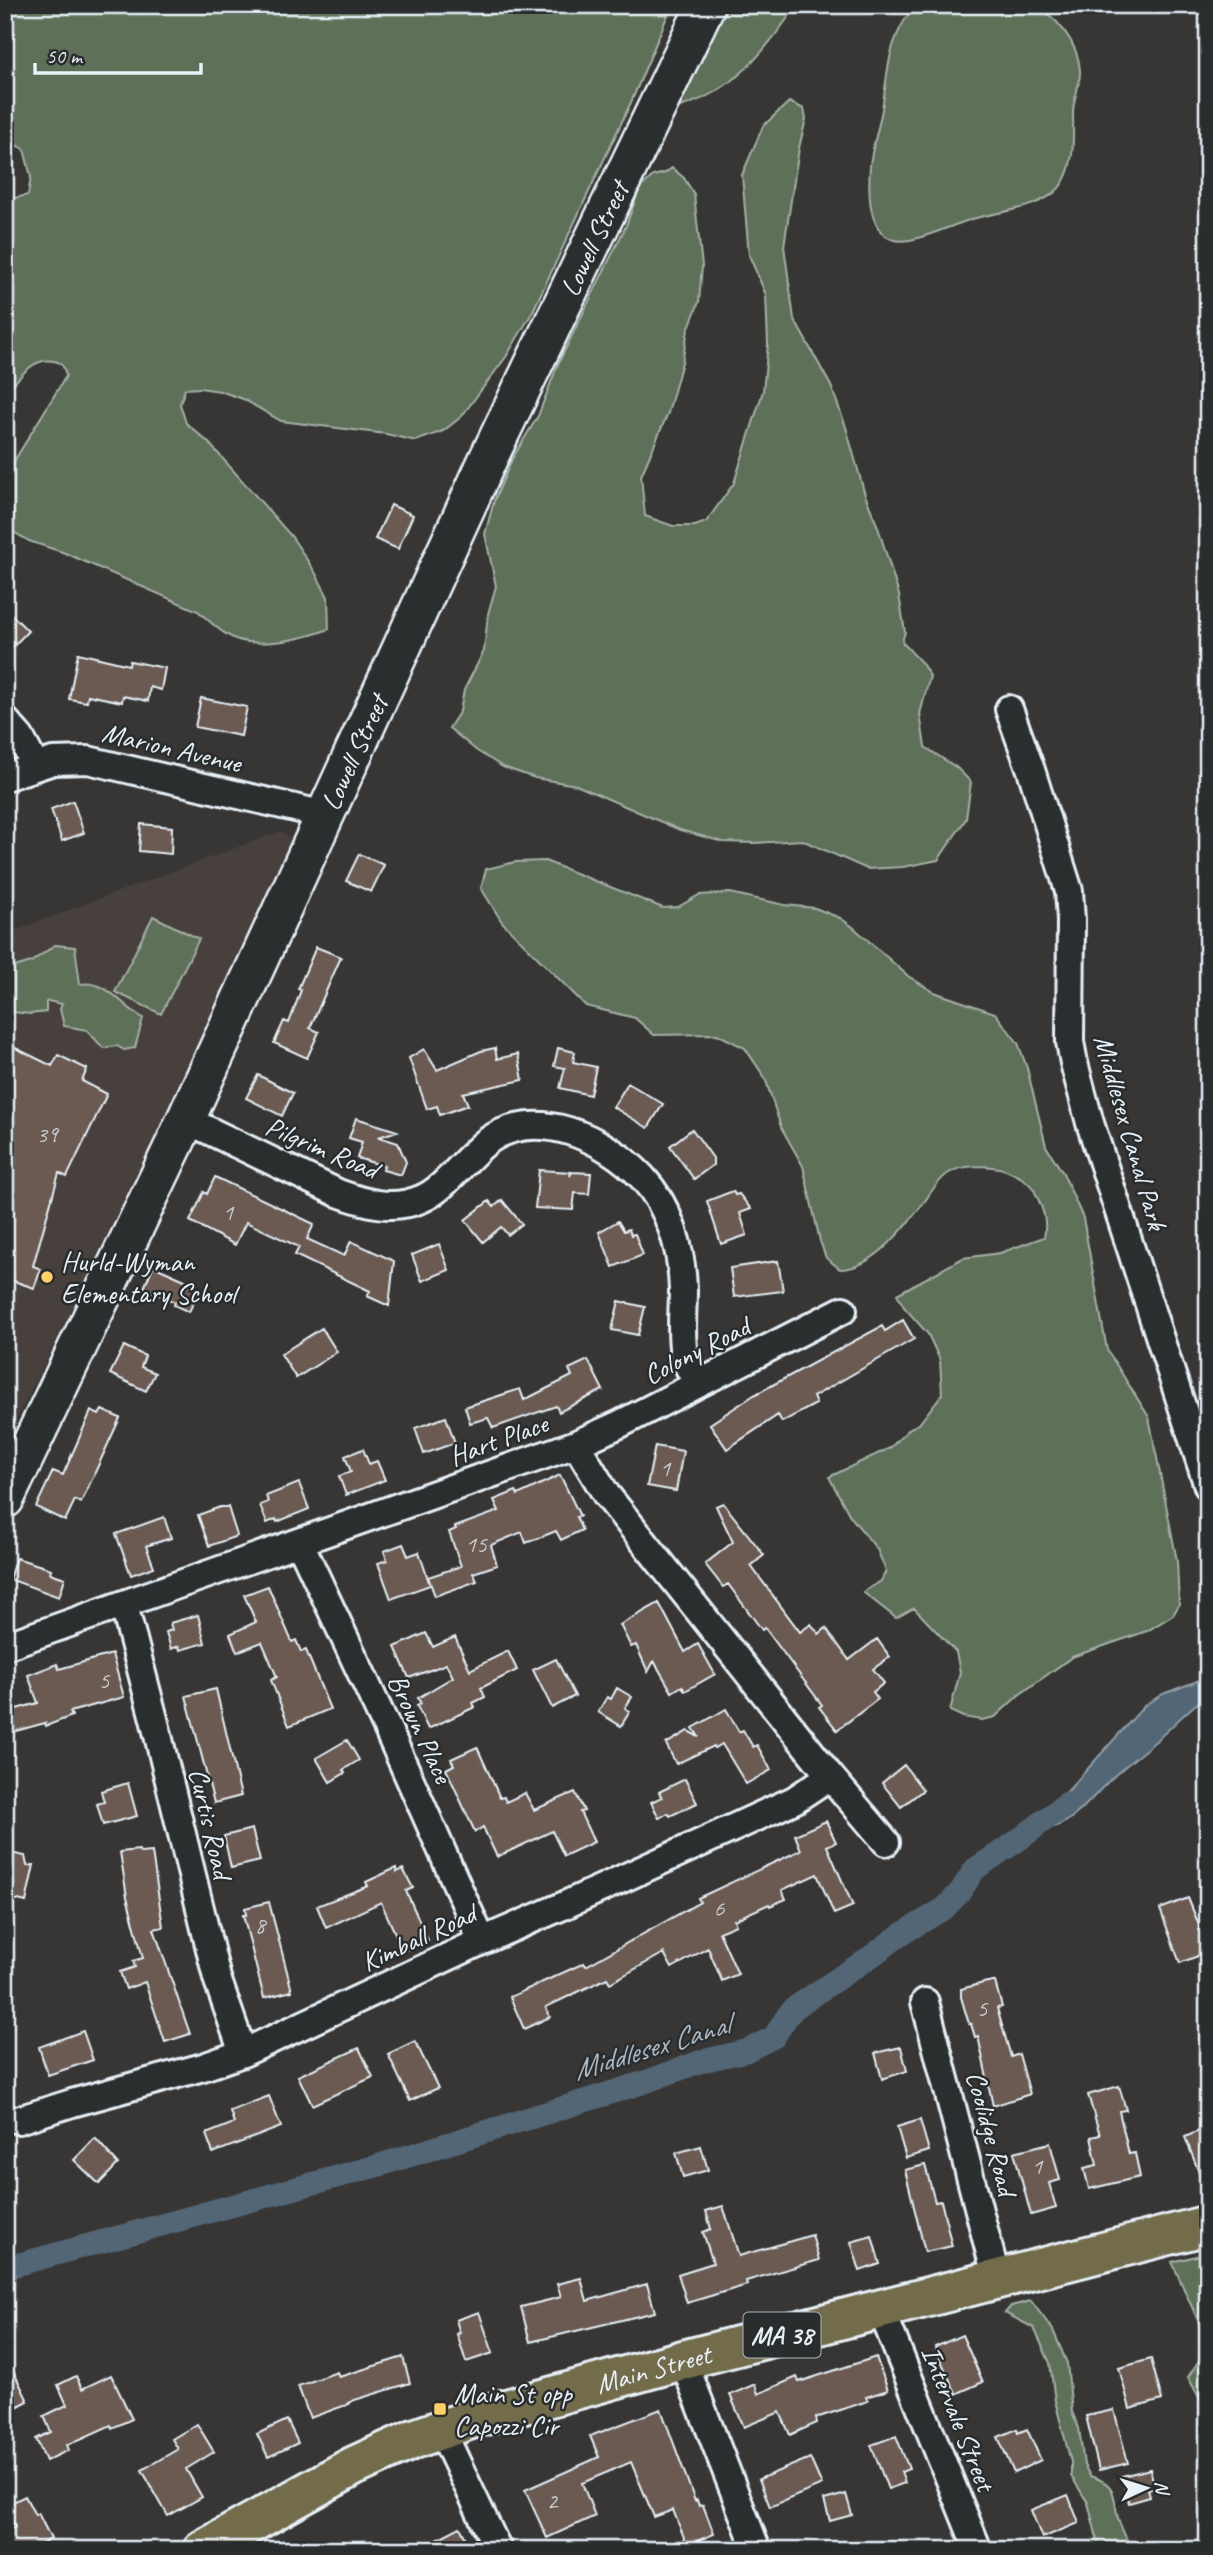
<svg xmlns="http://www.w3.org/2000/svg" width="1213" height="2555" font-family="Caveat,sans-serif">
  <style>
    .built { fill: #46413d }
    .green { fill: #5f7059; stroke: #a4b0a8; stroke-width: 2 }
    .water { fill: #526675; stroke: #8e9ea9; stroke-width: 2 }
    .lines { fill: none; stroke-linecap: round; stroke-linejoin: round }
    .canal { stroke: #526675; stroke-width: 23 }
    .building { fill: #6a5a51; stroke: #e8f1f8; stroke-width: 2 }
    .street-casing { stroke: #e8f1f8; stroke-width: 32 }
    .secondary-casing { stroke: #e8f1f8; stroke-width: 42 }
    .primary-casing { stroke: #e8f1f8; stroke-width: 44 }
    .street { stroke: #2a2d2e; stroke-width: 26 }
    .secondary { stroke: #2a2d2e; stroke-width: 37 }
    .primary { stroke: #726c4b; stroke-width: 38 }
    .poi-dot { fill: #ffd166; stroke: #2a2d2e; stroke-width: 2.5 }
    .labels { text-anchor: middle; stroke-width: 5; stroke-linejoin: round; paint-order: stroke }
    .number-label { font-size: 24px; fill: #c8cbce }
    .shield { fill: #2a2d2e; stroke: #afb6bb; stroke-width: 2 }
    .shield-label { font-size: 26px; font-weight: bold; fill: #e8f1f8 }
    .street-label { font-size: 28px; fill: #e8f1f8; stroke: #2a2d2e }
    .poi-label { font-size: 28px; fill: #e8f1f8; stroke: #2a2d2e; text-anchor: start }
    .water-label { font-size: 30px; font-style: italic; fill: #acb9c4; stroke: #2a2d2e }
  </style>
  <rect width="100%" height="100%" fill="#373635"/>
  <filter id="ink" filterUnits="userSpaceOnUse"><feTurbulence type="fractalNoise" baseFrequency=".0143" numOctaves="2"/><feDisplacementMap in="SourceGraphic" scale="14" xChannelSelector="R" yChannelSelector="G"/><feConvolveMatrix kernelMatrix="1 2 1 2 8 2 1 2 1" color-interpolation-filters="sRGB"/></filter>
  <g filter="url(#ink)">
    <!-- built -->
    <path class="built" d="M281,831L296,843L171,1112L5,1442V934Z"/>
    <!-- green -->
    <path class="green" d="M5,5H672L632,100L532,313L506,357L461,417L443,431L416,441L386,434L281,421L243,399L220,391L200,388L185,389L180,404L186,423L208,442L292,537L315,572L328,597L329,629C306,638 273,645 248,642C229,641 211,623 198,611L65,553L29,541L5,527V476L66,376C64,367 62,362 53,361C32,357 17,380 5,395V200L28,195L31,177L24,149L5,140Z
      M728,5H797C763,53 736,91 677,108L676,77Z
      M915,5C945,5 975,5 1005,5C1012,5 1024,3 1031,5C1057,14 1078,44 1080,70C1081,81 1074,98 1073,111C1073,135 1076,168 1059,188C1040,209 1001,211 976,218C954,224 933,235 910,240C867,248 868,194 870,166C872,146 879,128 882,109C889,67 887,41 915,5Z
      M789,102L804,109L806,119L799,148L784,246L794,319L831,386L846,427L865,495L878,527L899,595L905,632L902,642L921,662L930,676L920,714L925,747L957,768L971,782L966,819L938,860L903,867L867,869L802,840L754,843L723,842L680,830L576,785L535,778L503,767L477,751L449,728L460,711L464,690L484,651L488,614L496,586L485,534L494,501L512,459L538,416L558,364L625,228L640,188L653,176L665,173L672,168L684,178L694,194L702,266L699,302L688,330L682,362L668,413L641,476L645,516L673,526H695L706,522L734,483L763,391L768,344L766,295L749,255L742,175L763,126Z
      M545,861L663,908L678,907L699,895L730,893L785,905L815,908L840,918L853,927L908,976L934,992L995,1013L1018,1043L1027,1068L1046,1146L1063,1173L1083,1218L1107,1350L1149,1417L1177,1561L1179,1605L1173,1615L1147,1631L1072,1657L1019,1695L995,1717L982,1720L963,1717L950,1711L960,1672L956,1652L914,1608L896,1618L863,1592L881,1581L886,1571L877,1549L850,1516L829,1477L890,1448L910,1428L919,1424L942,1394L940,1360L928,1334L904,1307L897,1294L963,1258L1000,1253L1044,1237C1048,1220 1042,1207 1035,1192C1030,1181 1017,1175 1006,1170C992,1165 962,1164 949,1173C939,1179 931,1192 925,1201C906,1226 874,1269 840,1269L826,1258L820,1241L803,1166L781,1127L765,1078L745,1048L717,1034L654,1035L635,1018L586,1006L502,922L481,888L486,869L515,862Z
      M153,916L199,939L161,1014L115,992Z
      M55,945L75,947L80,984C107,979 121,1006 143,1018L135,1048L124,1050L117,1046L103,1048L87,1030L64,1026L60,1009L62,1004L48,1001L46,1002V1012L30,1014L5,1011V970L31,962Z
      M1208,2253V2343L1172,2262Z
      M1031,2301L1053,2330L1067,2363L1072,2412L1079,2428L1084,2465L1090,2476C1116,2484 1113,2492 1117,2514C1119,2524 1124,2533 1128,2542H1145L1154,2550H1100L1088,2503L1071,2476V2462L1055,2401L1050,2363L1034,2328L1005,2313L1011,2306Z
      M1208,2347V2414L1188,2377Z"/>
    <!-- water -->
    <path class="water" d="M1208,1677V1695C1189,1708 1175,1724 1158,1739C1143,1752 1127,1764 1112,1778C1095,1793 1073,1826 1048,1828L1043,1822L1056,1804L1145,1705L1163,1694Z"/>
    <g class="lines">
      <!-- canal -->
      <path class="canal" d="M5,2268L380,2165L645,2082L702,2061L746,2051L774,2037L788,2015L797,2006L873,1955L900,1935L945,1908L960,1892L975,1869L1017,1841L1067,1803"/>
    </g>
    <!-- building -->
    <path class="building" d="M391,505L413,515L398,549L375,539Z
      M5,608L28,631L5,655Z
      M78,653L129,665L130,661L165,668L161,690L150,687L148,701L123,696L122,702L88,695L87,702L69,699Z
      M201,698L247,707L241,736L195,727Z
      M73,801L84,833L62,841L51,809Z
      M141,824L172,827L171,854L139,851Z
      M359,854L384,865L371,892L346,881Z
      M316,947L341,957L310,1028L319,1032L307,1058L274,1043L284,1021L289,1023L301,990L298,989Z
      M5,1043L52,1066L58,1055L87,1069L82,1081L107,1094L67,1177L59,1173L33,1266L41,1269L34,1288L5,1278Z
      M495,1048L497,1059L518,1054L523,1080L463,1093L468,1105L440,1115L437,1106L427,1109L409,1058L424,1049L437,1070L481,1051Z
      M558,1048L575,1052L573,1062L596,1067L590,1095L560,1088L565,1068L554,1066Z
      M258,1075L293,1093L282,1116L246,1098Z
      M628,1083L663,1104L648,1128L613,1107Z
      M356,1118L397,1131L379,1137L398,1143L406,1162L401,1175L383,1170L384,1166L357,1158L362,1142L349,1138Z
      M692,1129L713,1158V1165L694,1179L670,1146Z
      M539,1170L571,1172L570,1176L572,1172L591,1173L589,1194L575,1193L573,1210L535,1208Z
      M215,1177L314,1224L307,1239L344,1256L351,1241L394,1261L389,1306L367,1296L370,1291L295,1255L299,1247L246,1222L235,1245L190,1221L204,1192L207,1194Z
      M733,1191L735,1195L739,1194L751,1209L740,1213L747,1235L721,1244L707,1201Z
      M502,1200L522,1224L508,1235L501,1227L483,1242L465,1220L489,1201L494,1207Z
      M618,1221L624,1231L629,1229L631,1235L635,1234L643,1255L613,1267L599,1232Z
      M439,1244L449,1270L422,1281L412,1255Z
      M778,1261L783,1291L734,1297L730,1268Z
      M153,1266L187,1281L185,1284L199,1290L189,1312L174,1305L175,1302L144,1288Z
      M619,1301L645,1307L638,1335L612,1330Z
      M903,1320L914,1339L813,1397L816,1404L782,1422L778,1415L727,1449L710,1424L754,1395L882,1326L885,1331Z
      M322,1328L337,1352L296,1378L281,1354Z
      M124,1346L145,1356L141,1367L155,1373L146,1391L110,1374Z
      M588,1360L603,1390L559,1412L556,1406L493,1428L488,1418L470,1423L465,1407L520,1389L524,1400L572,1376L569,1369Z
      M102,1410L120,1418L81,1503L75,1500L65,1521L36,1507L53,1471L63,1475L91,1411L99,1415Z
      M446,1417L455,1443L424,1454L415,1428Z
      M655,1446L683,1451L676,1491L647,1486Z
      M363,1449L369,1464L377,1461L385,1480L346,1495L339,1476L351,1472L345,1456Z
      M560,1475L580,1516L576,1517L582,1530L561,1540L556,1531L526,1543L522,1532L491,1545L497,1565L473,1573L477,1581L435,1596L428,1577L461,1566L449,1532L456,1529L455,1527L499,1511L494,1500L516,1491L518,1495Z
      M299,1483L309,1509L277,1522L276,1519L267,1523L260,1505L268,1502L266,1496Z
      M723,1503L764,1555L751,1566L800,1632L811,1624L819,1634L826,1628L849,1660L877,1639L890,1657L873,1669L884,1683L873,1692L878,1699L837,1730L819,1707L822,1705L765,1628L762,1630L728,1584L723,1587L705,1564L733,1542L716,1506Z
      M220,1507H228L237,1536L209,1546L198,1515Z
      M164,1517L171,1538L146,1546L154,1567L131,1575L116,1534Z
      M403,1544L408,1556L419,1552L430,1585L391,1599L378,1563L387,1560L384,1551Z
      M16,1558L51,1569L50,1573L65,1578L59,1597L9,1579Z
      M268,1586L292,1642L296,1640L301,1652L306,1650L330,1709L289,1726L271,1680L277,1677L262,1642L237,1652L230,1634L256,1622L244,1595Z
      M659,1603L685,1652L698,1644L715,1674L685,1691L682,1686L672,1692L654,1661L648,1672L636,1645L631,1647L620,1625Z
      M198,1615L205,1643L180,1650L179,1646L171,1649L166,1632L172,1630L170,1623Z
      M426,1633L433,1647L455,1637L470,1670L508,1651L517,1670L481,1688L485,1697L473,1703L475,1707L428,1729L417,1706L421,1704L418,1698L453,1677L446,1664L409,1678L395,1647Z
      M112,1654L124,1697L70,1712L72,1716L46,1726L45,1723L5,1734V1712L38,1703L28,1675L57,1664L59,1669Z
      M556,1659L575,1696L552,1708L533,1670Z
      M617,1688L632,1697L625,1708L630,1711L621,1726L598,1712L607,1697L611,1699Z
      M216,1689L241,1796L214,1803L186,1696Z
      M726,1709L739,1732L743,1730L753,1747L757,1745L771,1770L746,1784L722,1744L715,1748L714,1746L676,1764L666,1744L688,1731L699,1737L693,1728Z
      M347,1740L359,1760L343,1770L345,1773L330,1782L316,1758Z
      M477,1747L500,1798L504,1797L506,1802L525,1793L534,1810L575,1792L584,1811L580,1812L594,1842L564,1856L552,1831L497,1857L483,1827L475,1832L446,1769L454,1765L451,1759Z
      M904,1765L923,1790L901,1807L882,1783Z
      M685,1779L697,1803L670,1816L668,1813L659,1818L651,1802L662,1797L659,1792Z
      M128,1783L137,1816L103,1825L97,1804L104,1802L101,1791Z
      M826,1821L836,1842L827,1846L853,1906L834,1914L817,1874L782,1890L786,1899L770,1906L769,1904L734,1920L736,1925L719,1932L738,1974L722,1981L708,1948L672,1968L664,1953L610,1983L607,1978L546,2007L550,2017L524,2029L510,1997L584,1963L586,1966L700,1902L698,1898L801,1850L795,1835Z
      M252,1829L260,1861L231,1868L224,1836Z
      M139,1850L140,1853L152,1852L163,1927L154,1929L190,2034L165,2042L145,1982L126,1989L120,1972L135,1967L133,1961L143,1958L127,1897L120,1852Z
      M5,1852L25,1856L27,1866L34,1865L26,1902L5,1897Z
      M396,1868L397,1872L403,1869L413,1888L406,1891L428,1940L403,1951L381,1902L326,1928L317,1906L368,1886L366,1882Z
      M1188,1898L1208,1947V1952L1180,1963L1160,1909Z
      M269,1902L292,1991L264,1998L243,1915H246L245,1908Z
      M987,1982H995L1002,2007L997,2008L1011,2057L1019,2054L1030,2094L993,2106L978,2036L975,2037L971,2024H969L961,1997V1989Z
      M83,2031L93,2060L48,2075L39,2047Z
      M415,2041L438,2088L410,2101L388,2054Z
      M901,2047L907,2071L882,2079L875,2053Z
      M359,2048L373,2077L312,2105L298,2076Z
      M1119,2086L1126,2110L1119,2111L1129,2154L1135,2153L1140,2177L1089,2189L1084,2168L1097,2165L1091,2137L1100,2135L1088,2095Z
      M269,2096L281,2127L213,2153L206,2134L234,2123L230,2111Z
      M920,2120L929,2151L906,2158L897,2127Z
      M1208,2127V2192H1207L1185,2137Z
      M95,2138L118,2164L99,2184L74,2160Z
      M1050,2143L1060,2180L1049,2183L1056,2208L1031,2215L1014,2152Z
      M701,2146L708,2170L683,2177L676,2153Z
      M925,2165L935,2202L941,2201L952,2246L925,2252L905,2170Z
      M723,2206L739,2256L812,2235L819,2260L746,2281L747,2285L687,2303L678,2274L713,2263L703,2232L711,2229L706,2211Z
      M872,2236L880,2264L860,2271L851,2242Z
      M581,2278L587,2301L647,2284L655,2312L530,2342L521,2307L561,2297L557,2284Z
      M479,2312L493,2353L466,2362L457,2334L460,2333L456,2320Z
      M962,2335L983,2382L956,2394L935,2347Z
      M5,2354L28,2401L5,2413Z
      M403,2357L410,2383L348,2402L349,2404L310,2418L298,2386L337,2372L339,2377Z
      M876,2357L888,2390L866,2397L868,2401L816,2418L817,2423L790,2435L780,2412L744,2427L730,2395L755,2384L758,2394L797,2377L799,2382Z
      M1151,2359L1162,2400L1130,2409L1119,2368Z
      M111,2375L132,2419L112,2428L111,2425L67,2445L69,2450L46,2461L36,2439L51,2432L44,2416L67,2405L58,2385L76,2376L82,2389Z
      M661,2409L695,2501L697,2500L699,2506L703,2505L714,2534L687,2545L673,2510L654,2517L631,2462L582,2483L595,2516L547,2538L525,2490L599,2457L590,2436Z
      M1114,2410L1128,2463L1099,2470L1086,2416Z
      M287,2420L298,2443L268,2457L257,2434Z
      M197,2424L214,2452L186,2469L202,2497L168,2516L142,2470L178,2449L172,2439Z
      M1017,2429L1018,2433L1027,2429L1041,2460L1014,2473L998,2437Z
      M896,2436L909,2469L901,2472L905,2483L888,2489L871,2445Z
      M810,2458L822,2485L770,2507L759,2479Z
      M1150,2469L1155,2488L1148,2489L1150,2497L1129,2503L1122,2476Z
      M846,2494L852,2515L830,2521L824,2500Z
      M1068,2495L1079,2523L1042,2538L1031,2510Z
      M25,2496L35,2515L38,2513L51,2539L31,2550H5V2532L15,2527L5,2506Z
      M460,2527L468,2543L456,2550H416Z"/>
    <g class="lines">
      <!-- street casing -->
      <g class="street-casing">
        <path id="street" d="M1009,709L1031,770L1069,891L1071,920L1070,1042L1074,1063L1090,1123L1208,1486
          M5,720L20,737L35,765
          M5,777L53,761L88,760L325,815
          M185,1119L338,1193C365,1203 393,1211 421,1199C444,1190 465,1159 485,1143C534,1104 605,1138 642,1177C670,1207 682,1250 683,1290C683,1311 680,1334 684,1354C686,1365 693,1374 697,1383
          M576,1444L620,1424L843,1310
          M300,1543L388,1730L482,1941
          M124,1605L154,1719L217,1978L243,2053
          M5,1646L576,1444L606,1494L830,1776L886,1842
          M925,2002L997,2280
          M18,2120L72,2103L203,2067L243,2053L482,1941L565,1905L794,1800L830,1776
          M881,2309L978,2550
          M683,2360L757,2550
          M441,2429L498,2550"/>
      </g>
      <!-- secondary casing -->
      <g class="secondary-casing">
        <g id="secondary">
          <path id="s1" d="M5,1499L175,1143L489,457L706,5"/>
        </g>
      </g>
      <!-- primary casing -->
      <g class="primary-casing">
        <g id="primary">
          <path id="s2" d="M203,2550L354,2466L414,2439L474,2418L683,2360L1208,2225"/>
        </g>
      </g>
      <!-- street -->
      <use href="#street" class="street"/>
      <!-- secondary -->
      <use href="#secondary" class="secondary"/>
      <!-- primary -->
      <use href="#primary" class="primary"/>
    </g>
  </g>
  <!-- markers -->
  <g class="poi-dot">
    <circle cx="47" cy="1277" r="7"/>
    <rect x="433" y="2402" width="14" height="14" rx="3.5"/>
  </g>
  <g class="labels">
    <!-- number labels -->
    <g class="number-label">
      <text x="47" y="1142">39</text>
      <text x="228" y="1220">1</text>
      <text x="665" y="1476">1</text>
      <text x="476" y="1552">15</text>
      <text x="104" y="1688">5</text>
      <text x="719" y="1916">6</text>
      <text x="260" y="1933">8</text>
      <text x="982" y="2016">5</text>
      <text x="1037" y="2174">1</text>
      <text x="552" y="2509">2</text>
    </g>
    <!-- shield labels -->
    <rect class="shield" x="743.5" y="2312.5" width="77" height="45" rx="5"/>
    <g class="shield-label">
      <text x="782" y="2344">MA 38</text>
    </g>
    <!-- street labels -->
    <g class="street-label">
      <text dy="10" stroke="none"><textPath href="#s1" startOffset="1391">Lowell Street</textPath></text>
      <text transform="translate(172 747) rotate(13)" y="10">Marion Avenue</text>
      <text dy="10" stroke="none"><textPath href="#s1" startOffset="824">Lowell Street</textPath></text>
      <text transform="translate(1131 1132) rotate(74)" y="10">Middlesex Canal Park</text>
      <text transform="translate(322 1147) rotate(23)" y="10">Pilgrim Road</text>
      <text transform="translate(696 1350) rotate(-27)" y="10">Colony Road</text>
      <text transform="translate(498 1439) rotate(-20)" y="10">Hart Place</text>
      <text transform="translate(421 1728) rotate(65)" y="10">Brown Place</text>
      <text transform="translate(211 1823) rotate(77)" y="10">Curtis Road</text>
      <text transform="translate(418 1937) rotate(-25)" y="10">Kimball Road</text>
      <text transform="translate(992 2133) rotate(75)" y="10">Coolidge Road</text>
      <text dy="10" stroke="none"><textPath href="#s2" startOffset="488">Main Street</textPath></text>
      <text transform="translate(959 2418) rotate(68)" y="10">Intervale Street</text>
    </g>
    <!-- poi labels -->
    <g class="poi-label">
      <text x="61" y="1271">Hurld-Wyman<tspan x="61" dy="32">Elementary School</tspan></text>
      <text x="454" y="2403">Main St opp<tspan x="454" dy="32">Capozzi Cir</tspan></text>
    </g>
    <!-- water labels -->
    <g class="water-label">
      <text transform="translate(651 2047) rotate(-17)" y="10">Middlesex Canal</text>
    </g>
  </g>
  <!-- margin -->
  <rect width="1213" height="2555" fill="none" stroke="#2a2d2e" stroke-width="28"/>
  <rect x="14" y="14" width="1185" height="2527" fill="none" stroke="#e8f1f8" stroke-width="2.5" filter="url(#ink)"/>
  <!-- north arrow -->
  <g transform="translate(1146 2488) rotate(86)" stroke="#2a2d2e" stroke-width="5" paint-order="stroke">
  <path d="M0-5L12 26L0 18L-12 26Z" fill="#e8f1f8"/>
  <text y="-10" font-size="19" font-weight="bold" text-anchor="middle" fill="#e8f1f8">N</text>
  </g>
  <!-- scale -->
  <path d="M35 63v10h166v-10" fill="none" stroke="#e8f1f8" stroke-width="3.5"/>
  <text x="46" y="63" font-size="21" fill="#e8f1f8" stroke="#2a2d2e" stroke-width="5" paint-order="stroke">50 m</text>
</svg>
